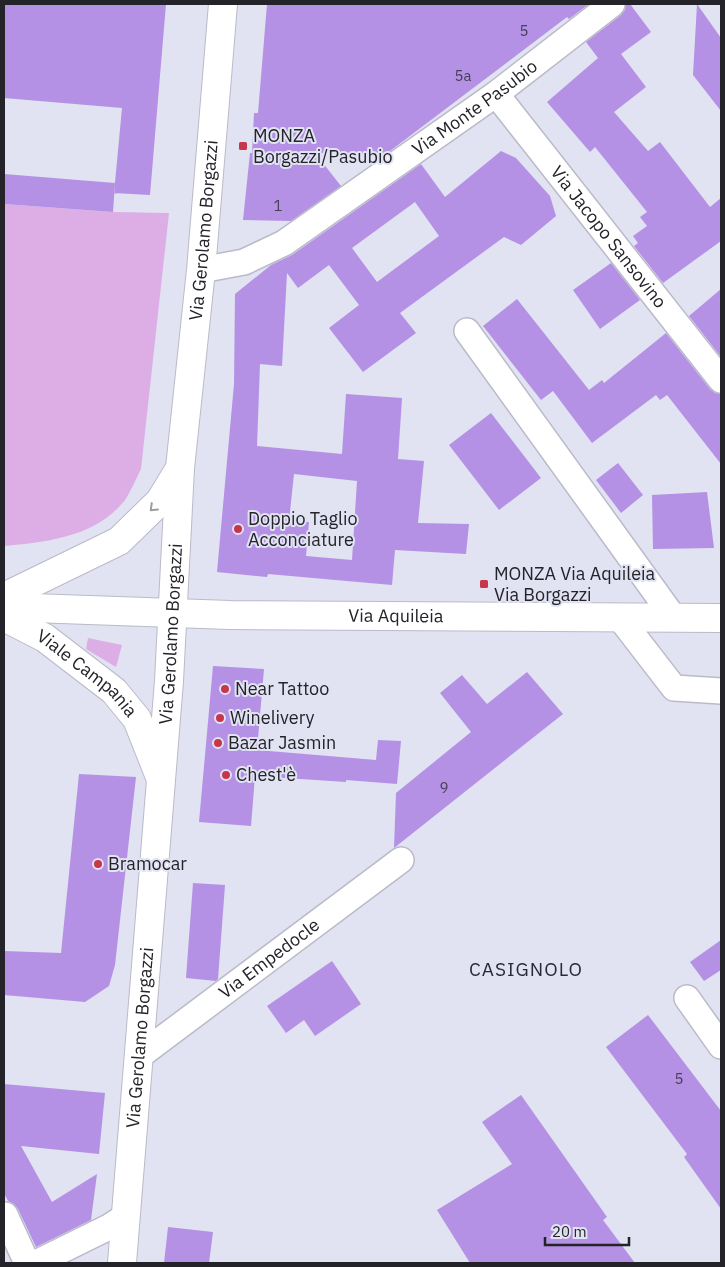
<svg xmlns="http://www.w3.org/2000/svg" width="725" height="1267" font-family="'IBM Plex Sans',sans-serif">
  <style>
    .green { fill: #ddaee6 }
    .building { fill: #b491e5; fill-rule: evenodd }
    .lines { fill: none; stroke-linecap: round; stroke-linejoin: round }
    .minor-casing { stroke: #babac9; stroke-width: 28 }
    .tertiary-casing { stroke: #babac9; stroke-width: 30 }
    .secondary-casing { stroke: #babac9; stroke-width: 30 }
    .minor { stroke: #fff; stroke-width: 25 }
    .tertiary { stroke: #fff; stroke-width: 28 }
    .secondary { stroke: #fff; stroke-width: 28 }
    .oneway { stroke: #9c9c9f }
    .poi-dot { fill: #c7374c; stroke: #e1e2f2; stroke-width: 2 }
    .labels { text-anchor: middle; stroke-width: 4; stroke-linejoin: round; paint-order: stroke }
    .number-label { font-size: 15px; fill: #473e58 }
    .street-label { font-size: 18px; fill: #232329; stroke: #e1e2f2 }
    .poi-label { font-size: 18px; fill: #232329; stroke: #e1e2f2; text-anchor: start }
    .neighbourhood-label { font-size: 19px; letter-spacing: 1px; fill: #2a2a36; stroke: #e1e2f2 }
  </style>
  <rect width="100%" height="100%" fill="#e1e2f2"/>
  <!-- green -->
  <path class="green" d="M4,204L113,212L169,213L141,469C136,479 131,491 125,500C96,537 47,542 4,546Z
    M88,638L122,645L116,667L86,649Z"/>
  <!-- building -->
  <path class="building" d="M4,4H166L150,195L114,193L122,108L4,98Z
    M267,4H589L569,19L567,17L386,154L315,153L341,186L291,221L243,220L250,153H252L254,113H258Z
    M626,4H630L651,32L621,54L646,87L614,112L648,151L660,142L710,207L721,198V241L663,283L634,246L638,243L633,236L647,226L640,217L647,212L595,147L590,152L547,102L598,58L586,42L621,15L625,10Z
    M697,4L721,38V111L693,75Z
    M501,151L516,158L550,196L556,216L521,245L504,237L400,313L416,333L363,372L329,328L359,305L329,265L298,288L287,273L282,366L260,364L257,446L342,454L346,394L402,398L398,459L424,461L418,523L469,524L466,554L395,550L392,585L268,574L267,577L217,572L234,384L235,294L271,265L292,255L421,164L445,197ZM415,202L439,236L377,282L352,248ZM294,474L357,481L352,560L306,556L309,522L289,521Z
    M4,174L115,183L113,212L4,204Z
    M611,263L640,300L600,329L573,290Z
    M721,289V357L689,316Z
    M517,299L589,390L602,380L604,383L666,333L710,389L715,393L721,394V464L667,395L660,400L656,395L592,443L553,391L541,400L483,326Z
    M491,413L541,478L499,510L449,445Z
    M618,463L643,495L621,513L596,480Z
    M707,492L714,548L653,549L652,495Z
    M213,666L264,669L257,750L376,760L378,740L401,741L397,784L346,780V782L255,776L251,826L199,822Z
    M527,672L563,714L394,848L396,793L471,732L440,693L462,675L487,704Z
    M79,774L136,777L115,965L109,986L85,1002L4,995V951L61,953Z
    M193,883L225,885L218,979L216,981L186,978Z
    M721,940V970L704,981L690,962Z
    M332,961L361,1004L315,1036L304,1020L286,1033L267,1006Z
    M648,1015L721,1111V1209L684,1157L687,1154L606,1047Z
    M4,1084L105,1093L99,1154L21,1146L52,1202L97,1174L91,1220L36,1247L18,1209L14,1204L8,1201L4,1193Z
    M521,1095L607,1217L603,1220L635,1263H470L437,1210L512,1164L482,1122Z
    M168,1227L213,1232L209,1263H164Z"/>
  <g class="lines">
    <!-- minor casing -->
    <g class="minor-casing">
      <g id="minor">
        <path id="s1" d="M496,94L721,380"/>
        <path id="s2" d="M201,270L244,262L284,243L496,94L612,4"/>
        <path d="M467,331L674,618"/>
        <path d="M620,618L674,688L721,691"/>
        <path d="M687,998L721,1046"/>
        <path id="s3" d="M138,1057L401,860"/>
        <path d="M5,1215L27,1263"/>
        <path d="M36,1263L109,1227L126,1216"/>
      </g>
    </g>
    <!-- tertiary casing -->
    <g class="tertiary-casing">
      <g id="tertiary">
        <path d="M4,597L119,541L160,501L180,468"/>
        <path id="s4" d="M4,607L230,615L721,618"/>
        <path id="s5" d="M4,617L45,638L114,691L137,719L160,777"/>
      </g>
    </g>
    <!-- secondary casing -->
    <g class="secondary-casing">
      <g id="secondary">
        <path id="s6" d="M122,1263L169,681L180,468L201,270L223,4"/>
      </g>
    </g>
    <!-- minor -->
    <use href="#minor" class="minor"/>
    <!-- tertiary -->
    <use href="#tertiary" class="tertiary"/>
    <!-- secondary -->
    <use href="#secondary" class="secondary"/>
  </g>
  <!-- one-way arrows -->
  <defs><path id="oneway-chevron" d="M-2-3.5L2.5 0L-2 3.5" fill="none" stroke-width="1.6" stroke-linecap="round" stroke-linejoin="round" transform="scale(1.25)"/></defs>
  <use class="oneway" href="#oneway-chevron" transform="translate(153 508) rotate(136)"/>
  <!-- markers -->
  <g class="poi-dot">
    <rect x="238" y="141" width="10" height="10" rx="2.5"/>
    <circle cx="238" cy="529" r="5"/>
    <rect x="479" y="579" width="10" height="10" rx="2.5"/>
    <circle cx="225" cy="689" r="5"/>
    <circle cx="220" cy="718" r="5"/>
    <circle cx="218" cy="743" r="5"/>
    <circle cx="226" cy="775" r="5"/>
    <circle cx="98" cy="864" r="5"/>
  </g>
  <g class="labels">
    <!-- number labels -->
    <g class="number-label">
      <text x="524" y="36">5</text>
      <text x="463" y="81">5a</text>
      <text x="278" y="211">1</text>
      <text x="444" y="793">9</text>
      <text x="679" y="1084">5</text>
    </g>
    <!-- street labels -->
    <g class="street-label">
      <text dy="6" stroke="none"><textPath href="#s2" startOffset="322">Via Monte Pasubio</textPath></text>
      <text dy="6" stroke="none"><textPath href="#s6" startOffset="1036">Via Gerolamo Borgazzi</textPath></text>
      <text dy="6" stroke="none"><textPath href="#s1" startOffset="182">Via Jacopo Sansovino</textPath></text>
      <text dy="6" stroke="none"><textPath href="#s4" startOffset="392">Via Aquileia</textPath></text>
      <text dy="6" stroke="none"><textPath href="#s6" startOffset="631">Via Gerolamo Borgazzi</textPath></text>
      <text dy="6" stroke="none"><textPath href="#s5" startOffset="101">Viale Campania</textPath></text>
      <text dy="6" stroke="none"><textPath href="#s3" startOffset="164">Via Empedocle</textPath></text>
      <text dy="6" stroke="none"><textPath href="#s6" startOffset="226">Via Gerolamo Borgazzi</textPath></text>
    </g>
    <!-- poi labels -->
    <g class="poi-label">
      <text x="253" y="142">MONZA<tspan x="253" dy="21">Borgazzi/Pasubio</tspan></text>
      <text x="248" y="525">Doppio Taglio<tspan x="248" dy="21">Acconciature</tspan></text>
      <text x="494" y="580">MONZA Via Aquileia<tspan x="494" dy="21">Via Borgazzi</tspan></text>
      <text x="235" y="695">Near Tattoo</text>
      <text x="230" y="724">Winelivery</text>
      <text x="228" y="749">Bazar Jasmin</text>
      <text x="236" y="781">Chest'è</text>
      <text x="108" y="870">Bramocar</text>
    </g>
    <!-- neighbourhood labels -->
    <g class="neighbourhood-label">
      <text x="526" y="976">CASIGNOLO</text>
    </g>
  </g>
  <!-- border -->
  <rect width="725" height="1267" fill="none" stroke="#232329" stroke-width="10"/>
  <!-- scale -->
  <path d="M545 1237v8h84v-8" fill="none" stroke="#232329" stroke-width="2.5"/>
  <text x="552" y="1237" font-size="15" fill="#232329" stroke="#e1e2f2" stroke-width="4" paint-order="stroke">20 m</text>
</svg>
